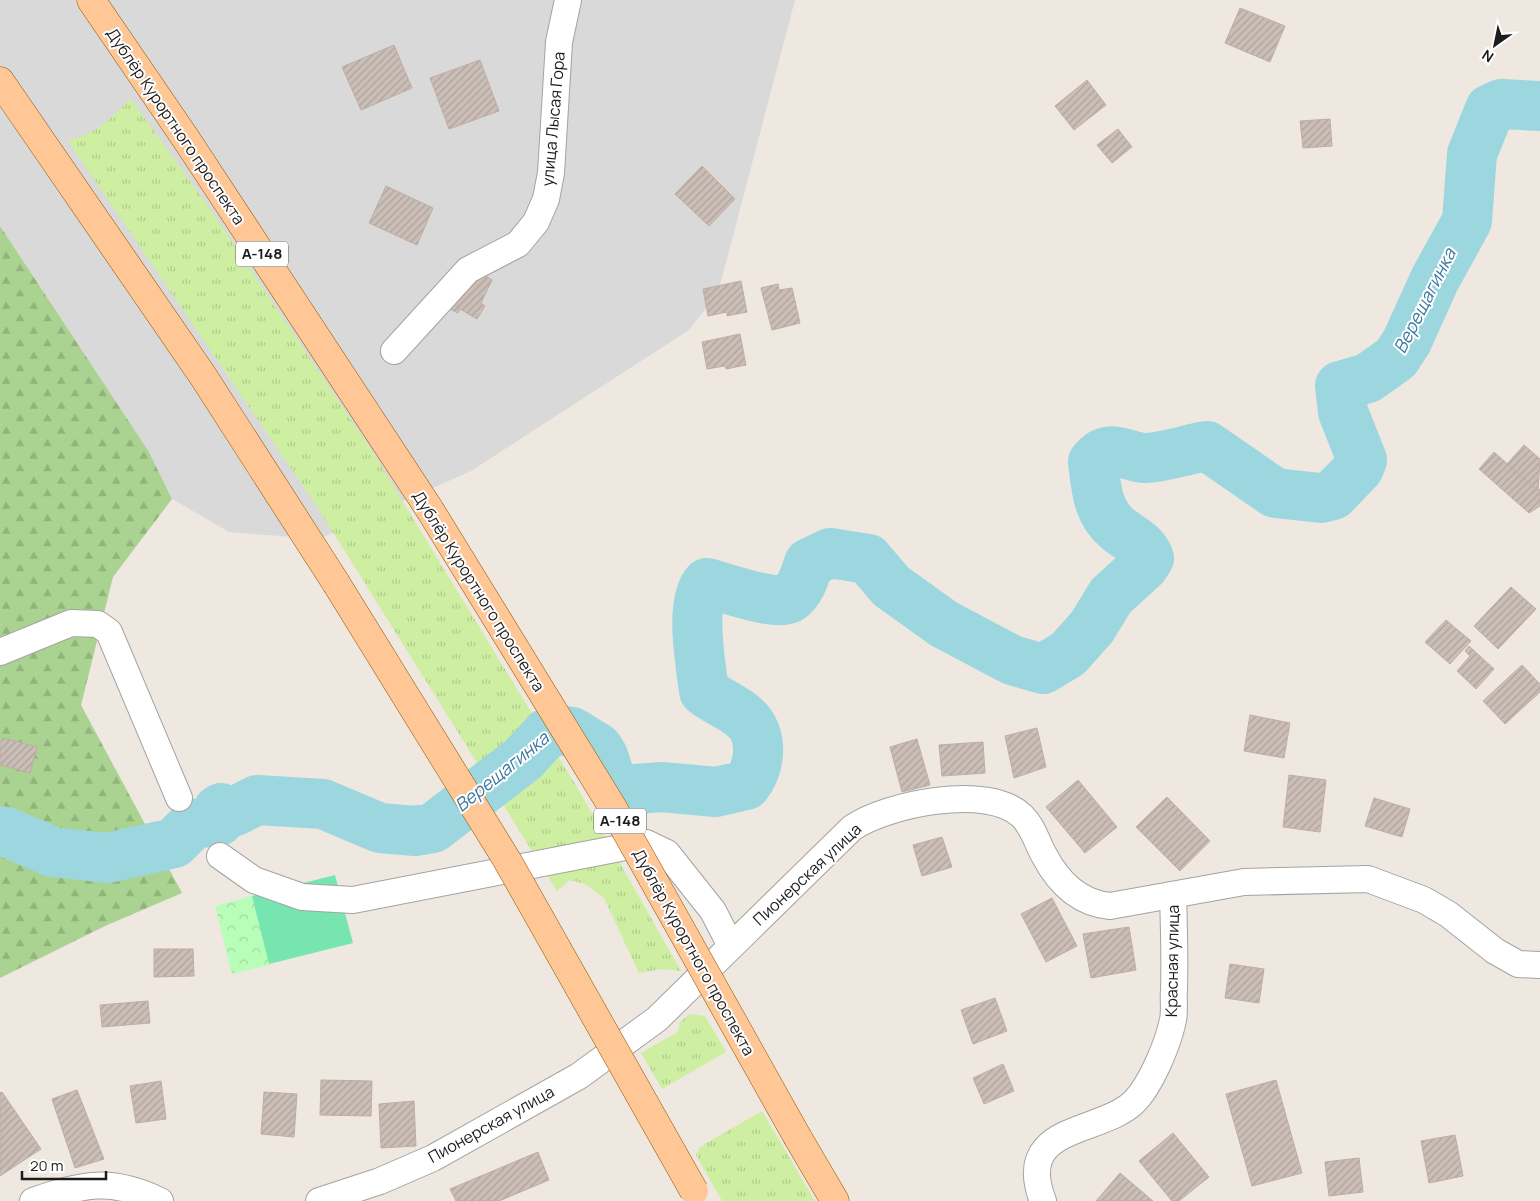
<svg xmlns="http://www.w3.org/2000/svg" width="1540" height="1201" viewBox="0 0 1540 1201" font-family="Manrope,sans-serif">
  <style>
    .residential { fill: #dad9d9 }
    .grass { fill: url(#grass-tufts) }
    .forest { fill: url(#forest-firs) }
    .park { fill: url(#park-crowns) }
    .pitch { fill: #77e5b0 }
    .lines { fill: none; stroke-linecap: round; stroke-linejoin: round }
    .river { stroke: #9cd7e0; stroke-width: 50 }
    .building { fill: url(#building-hatch); stroke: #c1ada2 }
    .street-casing { stroke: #a3a3a3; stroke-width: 28 }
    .primary-casing { stroke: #945500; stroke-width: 29 }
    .street { stroke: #fff; stroke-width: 26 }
    .primary { stroke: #ffc795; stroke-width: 28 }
    .primary-bridge-casing { stroke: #945500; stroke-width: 29; stroke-linecap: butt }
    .primary-bridge { stroke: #ffc795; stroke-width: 28 }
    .labels { text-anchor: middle; stroke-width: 4; stroke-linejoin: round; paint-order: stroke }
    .shield { fill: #fff; stroke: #606060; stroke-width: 1 }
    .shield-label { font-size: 15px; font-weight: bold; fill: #1c1c1c }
    .street-label { font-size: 16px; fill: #1c1c1c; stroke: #fff }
    .water-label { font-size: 18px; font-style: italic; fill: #3c78a3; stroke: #fff }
  </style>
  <defs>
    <pattern id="grass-tufts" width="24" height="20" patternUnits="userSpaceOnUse" patternTransform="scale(1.25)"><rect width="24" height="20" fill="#ceeea1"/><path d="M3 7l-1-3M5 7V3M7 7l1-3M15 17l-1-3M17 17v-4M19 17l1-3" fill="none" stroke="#b0cc8a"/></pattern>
    <pattern id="forest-firs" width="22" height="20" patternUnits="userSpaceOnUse" patternTransform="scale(1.25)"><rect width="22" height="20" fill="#aad291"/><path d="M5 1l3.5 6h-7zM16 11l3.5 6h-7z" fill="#92b47c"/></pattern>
    <pattern id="park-crowns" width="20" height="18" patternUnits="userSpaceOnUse" patternTransform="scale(1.25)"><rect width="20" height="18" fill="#b9feb8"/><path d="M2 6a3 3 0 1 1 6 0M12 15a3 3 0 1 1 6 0" fill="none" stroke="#9ed99e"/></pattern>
    <pattern id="building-hatch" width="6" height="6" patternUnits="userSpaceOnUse" patternTransform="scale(1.25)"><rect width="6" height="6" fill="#cabeb6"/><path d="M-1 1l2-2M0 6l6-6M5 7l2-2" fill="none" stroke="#ada39c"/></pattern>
  </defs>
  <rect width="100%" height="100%" fill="#eee8e0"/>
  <!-- residential -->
  <path class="residential" d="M0,0H795L718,293L689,330L471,471L319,539L229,532L172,499L149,452L0,226Z"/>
  <!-- grass -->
  <g class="grass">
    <path d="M130,98L210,209L372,451L578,789L681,971L662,969L639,973L604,898L585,884L570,880L557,891L316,505L68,141C99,131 109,122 130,98Z"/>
    <path d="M690,1014L705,1016L726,1052L662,1089L641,1053L678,1032L680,1022Z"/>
    <path d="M762,1111L815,1201H722L696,1155L700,1147Z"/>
  </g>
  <!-- forest -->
  <path class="forest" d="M0,226L149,452L172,499L113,577L81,705L182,893L105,926L0,978Z"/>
  <!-- park -->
  <path class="park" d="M252,896L270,965L232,974L215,906Z"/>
  <!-- pitch -->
  <path class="pitch" d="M335,875L353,943L269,964L252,896Z"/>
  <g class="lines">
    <!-- river -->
    <path class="river" d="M0,831L6,832L53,852L107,858L174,843L193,824L219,821L221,816L218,810L221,808L228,812H233L257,800L323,804L380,828L415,831L433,828L523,759L547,733L559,730L572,732L598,748L603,756L611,780L622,790L662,787L716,792L746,785C761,766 764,734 744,717C733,707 716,701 704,691C701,666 689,602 707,583C723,587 778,607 790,598C801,590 805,575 809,563L830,553L868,559L891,586L944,624L1012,660L1043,669L1068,654L1092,627L1111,596L1144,566L1149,558C1143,543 1130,539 1118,529C1097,512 1096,487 1093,462C1109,441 1125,457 1144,458C1162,458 1188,449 1207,446L1275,493L1321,498L1333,495L1359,468L1362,460L1343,412L1340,386L1368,378L1396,358L1407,341L1435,279L1467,221L1472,154L1490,109L1501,104L1540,106"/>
  </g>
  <!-- building -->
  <g class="building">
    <path d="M1240,8L1285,26L1270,62L1225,43Z"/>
    <path d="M394,45L412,88L361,110L342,67Z"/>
    <path d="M480,60L499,111L449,129L430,78Z"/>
    <path d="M1087,80L1106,105L1074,130L1055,106Z"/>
    <path d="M1330,119L1332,146L1303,148L1300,121Z"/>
    <path d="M1118,129L1132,147L1112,163L1097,145Z"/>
    <path d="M702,166L735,199L709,226L675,194Z"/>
    <path d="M386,186L433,208L417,245L369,223Z"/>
    <path d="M478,271L492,280L481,303L485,306L477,319L460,309L458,313L450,309L460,293L464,296Z"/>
    <path d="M741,281L747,312L727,316V312L708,316L703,289Z"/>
    <path d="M778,284L779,290L792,288L800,323L772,330L761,288Z"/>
    <path d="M740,334L746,365L726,369L725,366L707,369L702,342Z"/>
    <path d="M1524,445L1540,459L1538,491L1507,464Z"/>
    <path d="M1494,452L1538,491L1540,489V506L1529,513L1479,469Z"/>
    <path d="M1511,587L1536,609L1498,649L1474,626Z"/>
    <path d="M1446,620L1471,641L1450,664L1425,642Z"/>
    <path d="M1469,646L1494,669L1476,689L1457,671L1470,656L1465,651Z"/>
    <path d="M1522,665L1540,684V692L1505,724L1483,701Z"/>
    <path d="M1250,715L1290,723L1284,758L1244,751Z"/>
    <path d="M1037,728L1046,767L1014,778L1005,736Z"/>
    <path d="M3,738L37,747L30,773L0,765V745Z"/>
    <path d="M917,739L930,785L902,792L890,747Z"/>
    <path d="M983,742L985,773L942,776L939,745Z"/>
    <path d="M1289,775L1326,780L1320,832L1283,827Z"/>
    <path d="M1078,780L1117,827L1085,853L1046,807Z"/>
    <path d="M1167,797L1210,841L1180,871L1136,827Z"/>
    <path d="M1374,798L1410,809L1402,837L1365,826Z"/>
    <path d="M942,837L952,867L922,876L913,845Z"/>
    <path d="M1052,898L1077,946L1046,962L1021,914Z"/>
    <path d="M1129,927L1136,970L1091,978L1083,934Z"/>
    <path d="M154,949H193L194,976L154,977Z"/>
    <path d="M1230,964L1264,969L1259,1003L1225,998Z"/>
    <path d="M995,998L1007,1031L973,1044L961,1010Z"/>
    <path d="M148,1001L150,1023L102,1027L100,1005Z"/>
    <path d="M1003,1064L1014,1091L984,1104L973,1078Z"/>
    <path d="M321,1080L372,1081L371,1116L320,1115Z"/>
    <path d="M1276,1080L1302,1173L1252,1186L1226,1094Z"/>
    <path d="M161,1081L166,1119L136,1123L130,1086Z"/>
    <path d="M77,1090L104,1159L75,1168L52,1099Z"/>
    <path d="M2,1092L41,1149L0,1176V1093Z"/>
    <path d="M264,1092L297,1094L294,1137L261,1134Z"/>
    <path d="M414,1101L416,1146L381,1148L379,1104Z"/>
    <path d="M1173,1133L1209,1177L1179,1201H1172L1139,1161Z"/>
    <path d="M1455,1135L1463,1176L1429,1183L1421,1141Z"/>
    <path d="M538,1152L549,1180L499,1201H456L450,1189Z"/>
    <path d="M1359,1158L1363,1192L1329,1196L1325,1162Z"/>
    <path d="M1120,1173L1153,1201H1096Z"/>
  </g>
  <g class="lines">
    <defs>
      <g id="street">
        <path d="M394,351L468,270L518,244L536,222L546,199L551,173L559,42L568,0"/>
        <path d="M0,652L71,623L98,624L109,632L179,798"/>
        <path d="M220,856L254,880L302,897L353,900L646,843L667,853L713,911L731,946"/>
        <path d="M33,1201C82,1184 111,1177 160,1201"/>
        <path d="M319,1201L380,1181L433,1158L579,1076L657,1019L852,828C887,804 988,783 1022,816C1034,828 1036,841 1044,855C1058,882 1079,903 1110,906L1244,882L1368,879L1424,900L1448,914L1495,951L1518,964L1540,965"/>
        <path d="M1043,1201C1013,1124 1100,1135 1134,1102C1151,1085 1168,1044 1173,1020C1175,1011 1173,999 1174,990C1175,958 1174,926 1173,895"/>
      </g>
      <g id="primary">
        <path d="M91,0L186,139L430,510"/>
        <path d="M0,81L203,376L336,583"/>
        <path d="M798,1138L835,1201"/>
      </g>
    </defs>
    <!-- street casing -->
    <use href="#street" class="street-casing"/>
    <!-- primary casing -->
    <use href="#primary" class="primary-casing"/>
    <!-- street -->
    <use href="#street" class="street"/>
    <!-- primary -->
    <use href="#primary" class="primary"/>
    <defs>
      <g id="primary-bridge">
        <path d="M430,510L613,808L798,1138"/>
        <path d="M336,583L507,860L694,1191"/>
      </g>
    </defs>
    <!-- primary-bridge casing -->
    <use href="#primary-bridge" class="primary-bridge-casing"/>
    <!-- primary-bridge -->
    <use href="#primary-bridge" class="primary-bridge"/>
  </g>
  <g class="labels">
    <!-- shield labels -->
    <g class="shield">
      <rect x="236" y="241.5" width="52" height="25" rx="4"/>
      <rect x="594" y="808.5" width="52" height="25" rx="4"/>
    </g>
    <g class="shield-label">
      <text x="262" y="259">А-148</text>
      <text x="620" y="826">А-148</text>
    </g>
    <!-- street labels -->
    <g class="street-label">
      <text transform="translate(553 119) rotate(-85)" y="6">улица Лысая Гора</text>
      <text transform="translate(176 126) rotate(56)" y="6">Дублёр Курортного проспекта</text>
      <text transform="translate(479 591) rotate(58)" y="6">Дублёр Курортного проспекта</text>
      <text transform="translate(807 874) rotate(-43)" y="6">Пионерская улица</text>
      <text transform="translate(694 952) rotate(61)" y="6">Дублёр Курортного проспекта</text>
      <text transform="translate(1172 961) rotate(-89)" y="6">Красная улица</text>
      <text transform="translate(491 1124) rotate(-29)" y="6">Пионерская улица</text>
    </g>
    <!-- water labels -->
    <g class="water-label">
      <text transform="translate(1425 301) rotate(-63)" y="6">Верещагинка</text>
      <text transform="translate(502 772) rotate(-39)" y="6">Верещагинка</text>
    </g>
  </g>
  <!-- north arrow -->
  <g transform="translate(1495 45) rotate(213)" stroke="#ffffff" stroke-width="4" paint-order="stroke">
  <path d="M0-4L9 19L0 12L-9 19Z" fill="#1c1c1c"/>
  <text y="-8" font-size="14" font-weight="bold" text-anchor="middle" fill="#1c1c1c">N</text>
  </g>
  <!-- scale -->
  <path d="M22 1171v8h84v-8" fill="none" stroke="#1c1c1c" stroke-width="2.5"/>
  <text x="30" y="1171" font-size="15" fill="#1c1c1c" stroke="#ffffff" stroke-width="4" paint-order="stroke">20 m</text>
</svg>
